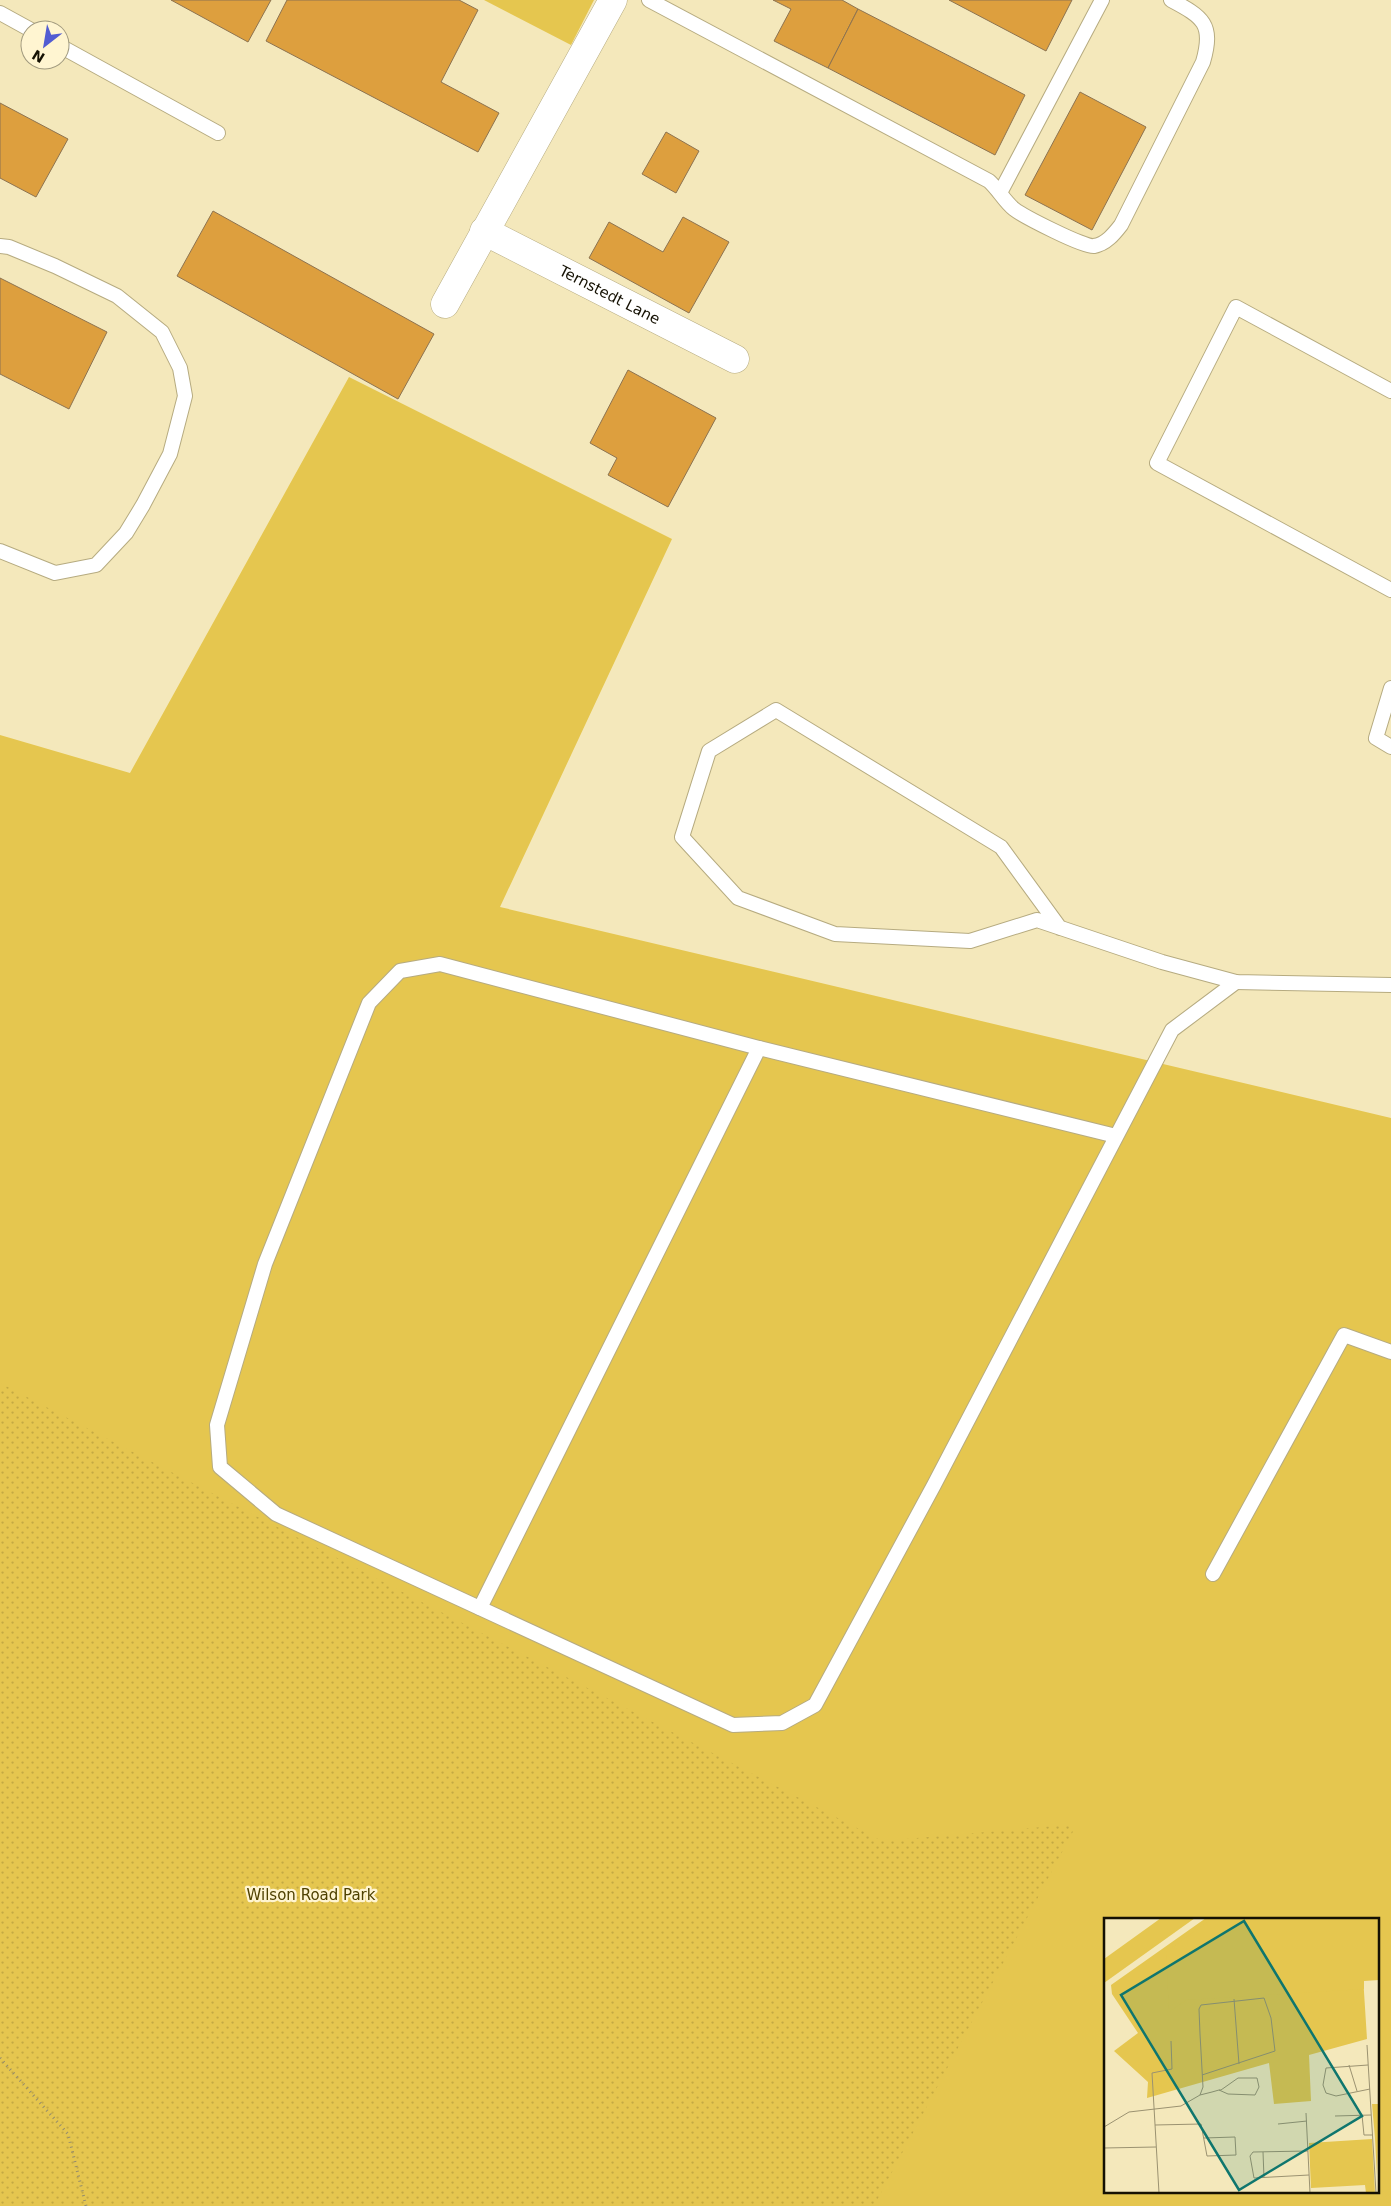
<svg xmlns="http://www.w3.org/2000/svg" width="1391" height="2206" viewBox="0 0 1391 2206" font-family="'DejaVu Sans',sans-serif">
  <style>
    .grass { fill: #e5c64f; fill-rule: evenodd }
    .park { fill: url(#park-dots) }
    .building { fill: #dd9f3e; stroke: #8d7350 }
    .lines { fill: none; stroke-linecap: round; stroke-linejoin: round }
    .lane-casing { stroke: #b6ab80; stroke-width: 16 }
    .street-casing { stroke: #b6ab80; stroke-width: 29 }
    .path { stroke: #958c6c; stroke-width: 3; stroke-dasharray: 1 4; stroke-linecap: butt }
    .lane { stroke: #fff; stroke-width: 14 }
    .street { stroke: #fff; stroke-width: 28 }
    .labels { text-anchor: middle; stroke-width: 4.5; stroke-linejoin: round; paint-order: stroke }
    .street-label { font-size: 15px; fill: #151103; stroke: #fff5d1 }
    .park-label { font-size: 15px; fill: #4f4100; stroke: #fff5d1 }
    .inset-road { fill: none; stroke: #9b9271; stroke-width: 1 }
    .view { fill: #0f766e; fill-opacity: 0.15; stroke: #0f766e; stroke-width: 2.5 }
    .inset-edge { fill: none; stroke: #151103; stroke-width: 2.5 }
  </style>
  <defs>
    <pattern id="park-dots" width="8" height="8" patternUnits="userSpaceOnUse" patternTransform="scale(1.25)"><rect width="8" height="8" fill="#e5c64f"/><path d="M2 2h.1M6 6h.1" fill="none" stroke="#c4a943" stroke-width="1.8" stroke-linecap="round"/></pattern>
  </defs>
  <rect width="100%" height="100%" fill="#f4e8bb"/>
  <!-- grass -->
  <g class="grass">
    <path d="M484,0H594L571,45Z"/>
    <path d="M349,377L672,539L500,907L1391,1118V2206H0V735L130,773ZM1105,1920H1377V2192H1105Z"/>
  </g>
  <!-- park -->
  <path class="park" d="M0,1383L882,1841L1077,1824L874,2206H0Z"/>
  <!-- building -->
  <g class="building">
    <path d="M171,0H271L248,42Z"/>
    <path d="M287,0H459L478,10L441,82L499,113L478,152L266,41Z"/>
    <path d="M773,0H842L858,9L828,68L774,41L791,9Z"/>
    <path d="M949,0H1072L1046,51Z"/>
    <path d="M858,9L1025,95L995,155L828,68Z"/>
    <path d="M1080,92L1146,127L1092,230L1025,195Z"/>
    <path d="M0,103L68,139L36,197L0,178Z"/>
    <path d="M666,132L699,151L676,193L642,174Z"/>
    <path d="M213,211L434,334L398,399L177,276Z"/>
    <path d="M683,217L729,242L689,313L589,258L609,222L663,252Z"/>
    <path d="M0,278L107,332L69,409L0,374Z"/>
    <path d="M628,370L716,418L668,507L608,475L617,458L590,443Z"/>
  </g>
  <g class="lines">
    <defs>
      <g id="lane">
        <path d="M649,0L989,181C998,189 1005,202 1014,209C1023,216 1085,248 1094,246C1106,244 1114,234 1121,225L1203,62C1214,24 1203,17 1171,0"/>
        <path d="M0,13L31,30"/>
        <path d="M60,46L218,133"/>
        <path d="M1001,191L1102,0"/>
        <path d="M0,246L9,247L55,266L117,296L162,332L180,368L185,396L170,454L143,505L126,533L96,565L55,573L0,551"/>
        <path d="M1391,391L1236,307L1157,463L1391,590"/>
        <path d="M1391,688L1376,738L1391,747"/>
        <path d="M1060,928L1001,847L776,710L709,751L682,837L738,898L835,934L970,941L1037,920L1162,962L1236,982L1391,985"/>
        <path d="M1116,1136L759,1048L440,964L400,971L369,1003L265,1264L217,1425L220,1467L276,1514L733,1725L782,1723L815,1705L934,1485L1172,1030L1236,982"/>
        <path d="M1213,1574L1344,1335L1391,1352"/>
        <path d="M480,1608L759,1048"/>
      </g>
      <g id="street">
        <path id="s1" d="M484,231L735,359"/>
        <path d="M445,304L613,0"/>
      </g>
    </defs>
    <!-- lane casing -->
    <use href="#lane" class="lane-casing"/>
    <!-- street casing -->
    <use href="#street" class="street-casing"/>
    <!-- path -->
    <path class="path" d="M0,2058L68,2134L86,2206"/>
    <!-- lane -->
    <use href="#lane" class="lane"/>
    <!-- street -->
    <use href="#street" class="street"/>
  </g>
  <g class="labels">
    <!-- street labels -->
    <g class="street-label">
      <text dy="5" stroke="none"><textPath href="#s1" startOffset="141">Ternstedt Lane</textPath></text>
    </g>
    <!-- park labels -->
    <g class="park-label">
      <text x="311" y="1900">Wilson Road Park</text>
    </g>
  </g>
  <!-- overview -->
  <g transform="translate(1104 1918)">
    <rect width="275" height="275" fill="#f4e8bb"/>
    <path d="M57,0H91L0,65V41ZM102,0H275L259,58L263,121L205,137L207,183L170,186L165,145L43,180L44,164L10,133L34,115L8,76L7,67ZM268,186H275L273,258L271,220ZM268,221L271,275H262L261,267L207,270L205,225Z" fill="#e5c64f"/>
    <path d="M109,0H275V62L260,63V71L82,82L65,94L62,34Z" fill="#e5c64f"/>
    <path class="inset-road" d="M130,81L135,146M263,127L272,275M245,147L253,173M264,147L222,150L219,167L222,175L232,178L266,171M96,177L99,169L96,116L95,91L97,87L160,80L167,100L171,133L98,157M202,195L206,275M258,197L260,217H269M231,198L267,197M174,206L203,203M51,207L97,206L103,238L132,237L131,219L100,220M0,209L25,194L77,188L96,177L108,174L115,172H117L134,160H153L155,169L151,177L124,176L115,172M0,230L52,229M204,233L149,234L146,238L150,260L205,257M159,234L160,260M55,275L48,155L68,151L67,123"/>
    <path class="view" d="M140,3L258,198L135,272L17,77Z"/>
    <rect width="275" height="275" class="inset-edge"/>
  </g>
  <!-- north arrow -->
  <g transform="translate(45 45) rotate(211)"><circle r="24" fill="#fff5d1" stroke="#a19a7f"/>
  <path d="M0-4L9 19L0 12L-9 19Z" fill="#525cd2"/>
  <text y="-8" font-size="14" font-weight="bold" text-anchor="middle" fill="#151103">N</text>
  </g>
</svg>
